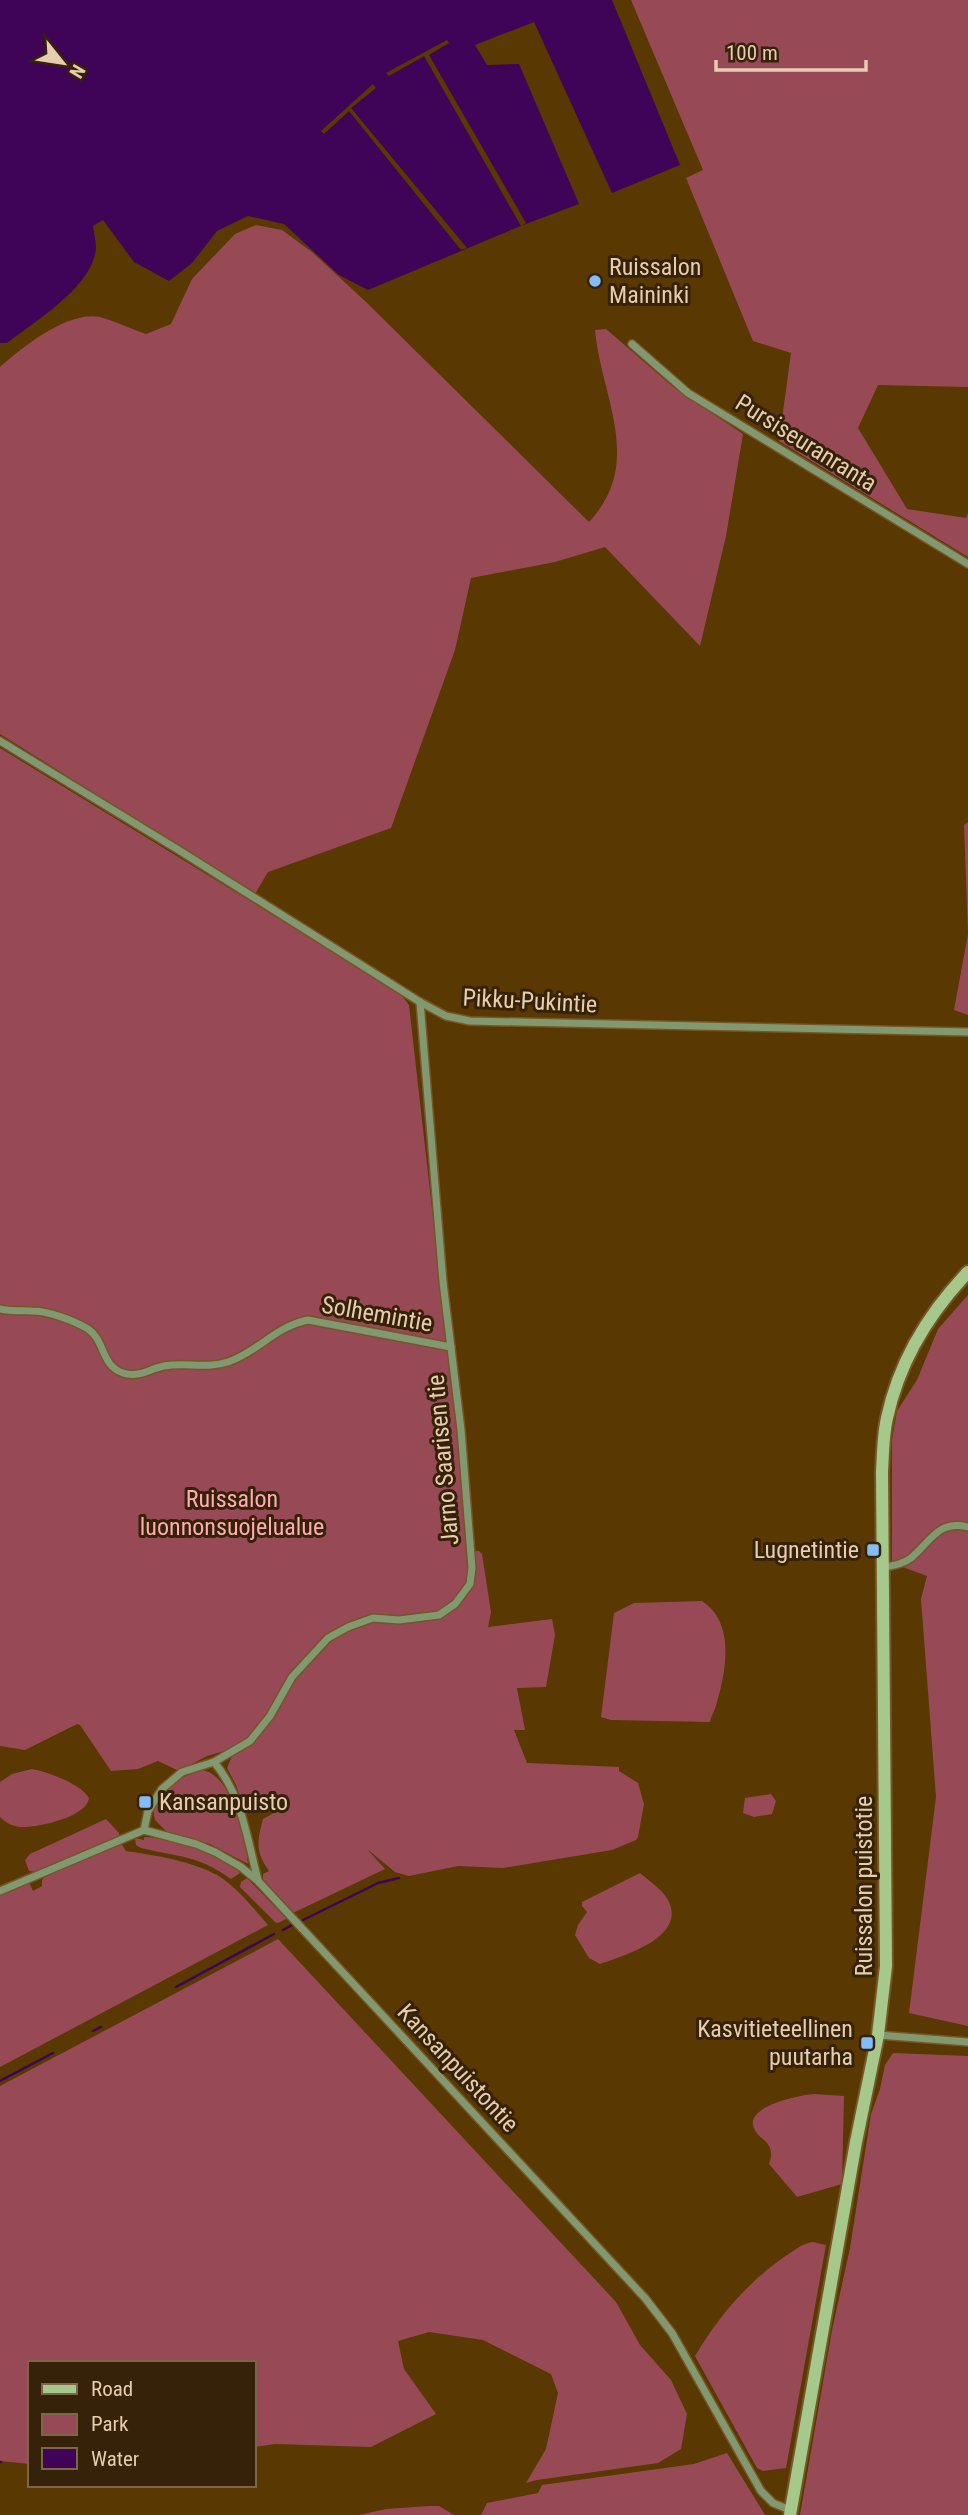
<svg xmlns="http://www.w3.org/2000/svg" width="968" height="2515" viewBox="0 0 968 2515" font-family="'Roboto Condensed',sans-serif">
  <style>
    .green { fill: #974a56 }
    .water { fill: #3f0458 }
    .pier { fill: #593802 }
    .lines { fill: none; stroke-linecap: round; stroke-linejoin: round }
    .stream { stroke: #3f0458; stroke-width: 2.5 }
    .street-casing { stroke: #755625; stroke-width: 10 }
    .secondary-casing { stroke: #755625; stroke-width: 16 }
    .street { stroke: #829871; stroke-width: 7 }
    .secondary { stroke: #a6c98b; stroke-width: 12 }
    .poi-dot { fill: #84bcfb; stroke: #352208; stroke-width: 2.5 }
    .labels { text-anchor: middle; stroke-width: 6; stroke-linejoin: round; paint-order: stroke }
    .poi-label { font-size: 24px; fill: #e6cdaf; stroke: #352208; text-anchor: start }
    .street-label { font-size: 24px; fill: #e6cdaf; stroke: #352208 }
    .park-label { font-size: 24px; fill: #ffabb4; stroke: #352208 }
  </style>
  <rect width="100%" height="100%" fill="#593802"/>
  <!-- green -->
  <g class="green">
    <path d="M631,0H968V387L878,385L858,428L907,509L966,518L968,513V557L779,441L791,353L753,341L686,178L703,170Z"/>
    <path d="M256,225L282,230L312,252L366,302L589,522C645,462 601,397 595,330L606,329L672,386L743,434L726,536L700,646L605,547L555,562L471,578L455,650L391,828L268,872L255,894L0,734V367C22,347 69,310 100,317C115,321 131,329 146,334L171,324L192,279L235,234Z"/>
    <path d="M0,748L399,992L409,1005L442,1297L456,1400L458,1448L470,1551H479L482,1554L491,1612L488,1627L552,1619L555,1635L546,1687L517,1688L525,1730H514L527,1763L619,1767V1771L638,1783L644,1804L638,1837L636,1840L612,1850L503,1868L458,1866L409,1876L395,1872L367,1849L385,1869L293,1913L263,1879V1874L269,1871C255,1851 257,1842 263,1819L281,1809L244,1808L236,1785L227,1768L232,1756L231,1749L207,1756L179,1771L158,1761L138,1769L111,1771L80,1725L77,1724L25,1750L0,1746Z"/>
    <path d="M968,822V1015L954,1010L968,934L964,825Z"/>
    <path d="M968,1295V2026L909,2013L936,1797L921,1599L927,1576L892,1563V1440L897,1411L917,1380L938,1329Z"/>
    <path d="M702,1601C736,1623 726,1673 716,1706C714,1712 711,1716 710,1722L611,1720L601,1717L614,1613L634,1603Z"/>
    <path d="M32,1769C48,1772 81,1784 89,1798C87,1817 37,1828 20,1827C12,1826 6,1823 0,1817V1782L12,1774Z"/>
    <path d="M202,1770C232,1774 246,1839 248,1864L210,1844L168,1833L155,1820C147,1793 181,1776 202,1770Z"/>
    <path d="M771,1794L776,1801L772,1814L754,1817L743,1813L745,1798Z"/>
    <path d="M106,1819L119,1833V1836L36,1872L29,1871L25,1860L30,1854Z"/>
    <path d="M144,1837C170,1838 227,1851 240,1873L231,1879C198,1855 178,1857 141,1848L136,1845L135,1838L144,1840Z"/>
    <path d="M121,1843L126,1851C157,1856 189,1860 217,1875C237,1887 253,1908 268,1925L0,2067V1895L29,1882L33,1891L42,1886V1880L46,1875Z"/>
    <path d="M640,1873C649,1881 662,1889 668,1900C688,1937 623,1956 600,1964L589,1958L575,1935L578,1925L587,1912L582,1906V1902Z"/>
    <path d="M247,1878L286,1918V1919L278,1923L275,1922L240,1887L241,1882Z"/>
    <path d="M278,1939L616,2302L640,2345L671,2380L687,2414L681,2449L658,2463L537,2480L526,2483L546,2449L558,2393L551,2374L483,2340L429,2332L398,2341L404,2369L436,2414L371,2447L275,2444L254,2447V2363H30V2464L0,2461V2086Z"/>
    <path d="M893,2053L968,2056V2515H800L832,2330L850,2248L871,2114L880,2089L885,2065Z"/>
    <path d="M814,2094L844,2096L842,2184L797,2197L769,2164C778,2140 756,2141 753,2125C749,2105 801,2095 814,2094Z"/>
    <path d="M813,2242L826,2245L786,2468L763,2471L757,2468L695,2356C719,2316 746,2284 784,2257C794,2251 802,2243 813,2242Z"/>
    <path d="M727,2453L765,2515H481L487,2503L538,2493L542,2485L694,2464Z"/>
    <path d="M429,2506H439L454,2515H359L386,2509Z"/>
  </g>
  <!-- water -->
  <path class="water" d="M0,0H612L680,165L612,193L534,22L475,45L487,65L519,64L579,204L523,225L368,290L339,275L284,224L248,216L217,231L192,263L169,281L134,262L103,220L93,226C94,233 96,241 96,248C93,287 35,321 7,343H0Z"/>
  <!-- pier -->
  <g class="pier">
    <path d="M447,40L449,43L429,55L526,223L521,226L424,56L389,76L386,73Z"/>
    <path d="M373,84L376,88L351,108L467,248L461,250L349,111L324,134L321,131Z"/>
  </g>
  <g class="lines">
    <!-- stream -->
    <g class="stream">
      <path d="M303,1920L378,1883L399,1878"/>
      <path d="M283,1930L292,1925"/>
      <path d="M176,1987L274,1934"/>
      <path d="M93,2031L101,2027"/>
      <path d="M0,2081L53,2053"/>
      <path d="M0,2462H1"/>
    </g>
    <defs>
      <g id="street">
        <path d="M632,344L688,393L968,564"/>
        <path d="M0,741L177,849L420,1002L446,1016L470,1021L968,1032"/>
        <path d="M0,1309C12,1312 20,1310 32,1311C48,1311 73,1320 88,1329C105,1340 101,1366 123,1373C139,1378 149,1369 164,1366C186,1362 206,1369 228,1362C258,1352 274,1327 308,1320L451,1347"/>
        <path d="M883,1567C893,1566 903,1564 911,1558C930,1542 939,1519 968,1527"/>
        <path d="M214,1762C242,1795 247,1839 258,1880"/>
        <path d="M144,1830L148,1811L162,1789L182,1772L214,1762L250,1741L270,1716L292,1677L328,1638L348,1627L373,1618L399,1620L439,1615L455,1604L470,1584L472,1568L461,1430L443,1282L420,1002"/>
        <path d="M0,1891L144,1830L196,1844L215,1852L241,1867L258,1881L645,2298L672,2333L761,2491L773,2503L790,2510"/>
        <path d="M878,2035L968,2042"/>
      </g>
      <path id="secondary" d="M790,2515L856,2142L878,2035L886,1966L882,1472C883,1454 883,1435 887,1418C899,1362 929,1313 968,1272"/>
    </defs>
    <!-- street casing -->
    <use href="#street" class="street-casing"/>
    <!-- secondary casing -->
    <use href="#secondary" class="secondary-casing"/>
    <!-- street -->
    <use href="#street" class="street"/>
    <!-- secondary -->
    <use href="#secondary" class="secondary"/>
  </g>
  <!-- markers -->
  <g class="poi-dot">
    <circle cx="595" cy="281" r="7"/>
    <rect x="866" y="1543" width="14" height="14" rx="3.5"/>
    <rect x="138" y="1795" width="14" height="14" rx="3.5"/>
    <rect x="860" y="2036" width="14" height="14" rx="3.5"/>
  </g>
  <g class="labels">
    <!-- poi labels -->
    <g class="poi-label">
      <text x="609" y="275">Ruissalon<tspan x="609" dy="28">Maininki</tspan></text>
      <text x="859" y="1558" text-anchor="end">Lugnetintie</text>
      <text x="159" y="1810">Kansanpuisto</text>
      <text x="853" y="2037" text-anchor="end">Kasvitieteellinen<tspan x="853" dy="28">puutarha</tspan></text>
    </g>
    <!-- street labels -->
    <g class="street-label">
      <text transform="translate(806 443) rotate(32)" y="8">Pursiseuranranta</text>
      <text transform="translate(530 1001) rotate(3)" y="8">Pikku-Pukintie</text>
      <text transform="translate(377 1314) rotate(10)" y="8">Solhemintie</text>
      <text transform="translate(443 1460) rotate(-95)" y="8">Jarno Saarisen tie</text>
      <text transform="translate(864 1886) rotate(-90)" y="8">Ruissalon puistotie</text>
      <text transform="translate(458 2068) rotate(47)" y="8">Kansanpuistontie</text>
    </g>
    <!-- park labels -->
    <g class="park-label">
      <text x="232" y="1507">Ruissalon<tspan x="232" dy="28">luonnonsuojelualue</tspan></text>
    </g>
  </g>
  <!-- legend -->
  <rect x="28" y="2361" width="228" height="126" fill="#352208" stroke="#7c664b" stroke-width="2"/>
  <rect x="42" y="2384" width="35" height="10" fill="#a6c98b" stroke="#7c664b" stroke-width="2"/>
  <text x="91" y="2396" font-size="21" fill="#e6cdaf">Road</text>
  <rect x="42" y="2414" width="35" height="21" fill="#974a56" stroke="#7c664b" stroke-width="2"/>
  <text x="91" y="2431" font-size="21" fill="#e6cdaf">Park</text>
  <rect x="42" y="2448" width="35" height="21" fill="#3f0458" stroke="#7c664b" stroke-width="2"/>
  <text x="91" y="2466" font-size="21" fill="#e6cdaf">Water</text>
  <!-- north arrow -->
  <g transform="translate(63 63) rotate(120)" stroke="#352208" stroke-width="5" paint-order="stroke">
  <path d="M0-5L12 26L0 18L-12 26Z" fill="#e6cdaf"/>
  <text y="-10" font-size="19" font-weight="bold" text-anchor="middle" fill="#e6cdaf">N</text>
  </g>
  <!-- scale -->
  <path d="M716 60v10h150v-10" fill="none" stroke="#e6cdaf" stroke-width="3.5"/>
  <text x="726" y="60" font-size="21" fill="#e6cdaf" stroke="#352208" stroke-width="5" paint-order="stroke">100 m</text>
</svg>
